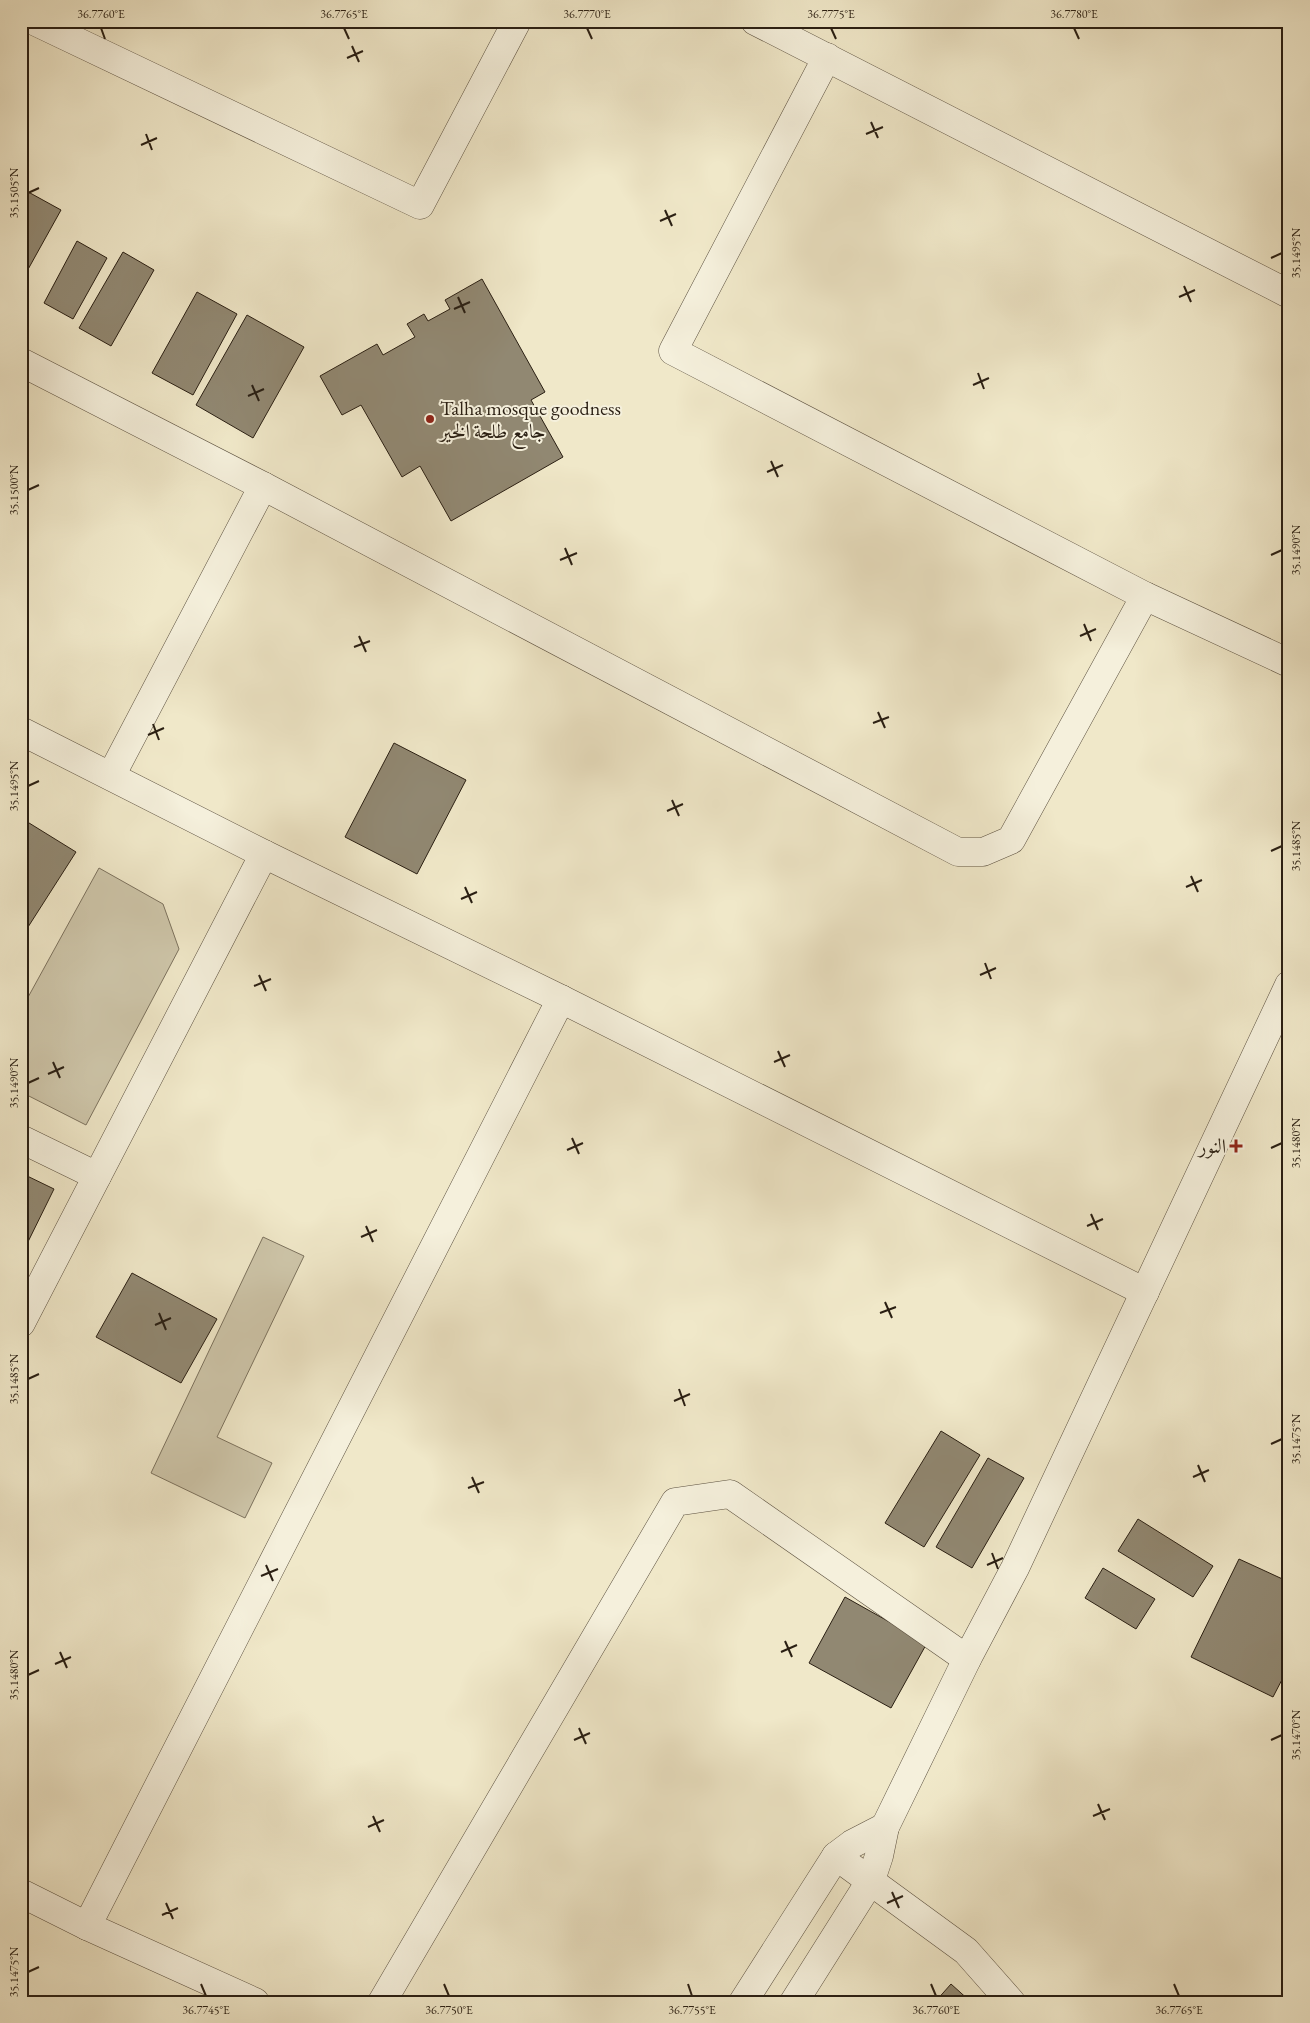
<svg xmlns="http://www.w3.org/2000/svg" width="1310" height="2023" viewBox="0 0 1310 2023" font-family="'EB Garamond',Amiri,serif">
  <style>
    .green { fill: #cec6aa; stroke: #7c725e }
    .building { fill: #918872; stroke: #2a1f13 }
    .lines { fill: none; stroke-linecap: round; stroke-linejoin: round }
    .minor-casing { stroke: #5c5140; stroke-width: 29 }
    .minor { stroke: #f5f0dc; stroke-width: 28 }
    .ticks { fill: none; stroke: #2a1f13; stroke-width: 2 }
    .poi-dot { fill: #8f2418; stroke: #f5f0dc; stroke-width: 2 }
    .labels { text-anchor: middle; stroke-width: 4; stroke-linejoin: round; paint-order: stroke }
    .poi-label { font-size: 20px; fill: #2a1f13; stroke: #f5f0dc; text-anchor: start }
    .neatline { fill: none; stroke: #2a1f13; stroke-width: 2 }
    .ticks-label { font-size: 12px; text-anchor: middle; fill: #2a1f13 }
  </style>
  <rect width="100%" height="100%" fill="#f0e8c9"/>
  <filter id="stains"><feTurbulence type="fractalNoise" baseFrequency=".004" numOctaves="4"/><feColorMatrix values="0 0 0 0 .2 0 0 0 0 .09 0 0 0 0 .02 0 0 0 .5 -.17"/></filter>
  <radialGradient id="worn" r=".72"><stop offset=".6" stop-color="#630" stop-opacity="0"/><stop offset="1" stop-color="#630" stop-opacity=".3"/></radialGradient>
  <!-- green -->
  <g class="green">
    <path d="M99,868L163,904L179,949L86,1125L21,1092V1010Z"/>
    <path d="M263,1237L304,1256L217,1437L272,1463L245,1518L151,1473Z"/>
  </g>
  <!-- building -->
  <g class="building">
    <path d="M21,188L61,210L21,282Z"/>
    <path d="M77,241L107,258L73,319L44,303Z"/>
    <path d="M123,252L154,270L111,346L79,328Z"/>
    <path d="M482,279L545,392L531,400L563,457L451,521L420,466L402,477L361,405L342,415L320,376L377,344L383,355L415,337L407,324L424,314L428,321L450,309L445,300Z"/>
    <path d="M197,292L237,314L193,395L152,373Z"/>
    <path d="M247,315L304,347L253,438L196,405Z"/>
    <path d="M394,743L466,780L417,874L345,837Z"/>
    <path d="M21,818L76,852L21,938Z"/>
    <path d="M21,1173L54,1189L21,1256Z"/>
    <path d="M132,1273L217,1319L181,1383L96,1337Z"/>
    <path d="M941,1431L980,1455L924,1547L885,1523Z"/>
    <path d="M988,1458L1024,1478L972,1568L936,1547Z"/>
    <path d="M1138,1519L1213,1566L1193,1597L1118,1551Z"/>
    <path d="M1239,1559L1289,1582V1666L1273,1697L1191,1657Z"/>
    <path d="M1103,1568L1155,1599L1136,1629L1085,1598Z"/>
    <path d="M845,1597L927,1643L891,1708L809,1663Z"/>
    <path d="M951,1984L971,2002H935Z"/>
  </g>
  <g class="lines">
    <defs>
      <g id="minor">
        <path d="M34,21L420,205L517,21"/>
        <path d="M755,21L1289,294"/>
        <path d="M827,57L673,351L1145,596L1289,663"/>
        <path d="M21,362L263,486L958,852H983L1011,840L1145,596"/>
        <path d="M21,731L264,854L561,999L1145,1292"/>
        <path d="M111,776L263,486"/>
        <path d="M21,1139L97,1176"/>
        <path d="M21,1323L264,854"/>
        <path d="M836,1856L966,1951L1011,2002"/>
        <path d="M21,1893L87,1926L255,2002"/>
        <path d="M87,1926L561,999"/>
        <path d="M382,2002L675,1502L730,1494L967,1659"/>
        <path d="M743,2002L836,1856L852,1844L885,1827"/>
        <path d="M794,2002L871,1880L879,1856L885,1827L967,1659L1015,1568L1289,985"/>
      </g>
    </defs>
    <!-- minor casing -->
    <use href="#minor" class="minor-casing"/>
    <!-- minor -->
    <use href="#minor" class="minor"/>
  </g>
  <!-- ticks -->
  <path class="ticks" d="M101,28L105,39M344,28L349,39M587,28L592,39M831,28L836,39M1074,28L1079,39M352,46L359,62M347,58L363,51M871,122L878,138M146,134L152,150M866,134L883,127M141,145L157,138M28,193L39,188M665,210L672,226M660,221L676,214M1271,258L1282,253M1184,286L1191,302M458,297L465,313M1179,297L1195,290M454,309L470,302M978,373L984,389M252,385L259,401M973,385L989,378M248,396L264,389M771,461L778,477M767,472L783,465M28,490L39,485M565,548L572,565M1271,555L1282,550M560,560L577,553M1084,624L1091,641M359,636L366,652M1080,636L1096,629M354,647L370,641M878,712L885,728M873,723L889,717M153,724L159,740M148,735L164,728M28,786L39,781M672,800L679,816M667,811L683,804M1271,851L1282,846M1191,876L1198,892M465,887L472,903M1186,887L1202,880M461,899L477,892M985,963L991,979M259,975L266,991M980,975L996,968M254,986L271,979M778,1051L785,1067M53,1062L60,1078M774,1062L790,1055M48,1074L64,1067M28,1083L39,1078M572,1138L579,1154M1271,1148L1282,1143M567,1150L583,1143M1091,1214L1098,1230M366,1226L373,1242M1087,1226L1103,1219M361,1237L377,1230M885,1302L892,1318M159,1313L166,1330M880,1313L896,1307M155,1325L171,1318M28,1379L39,1374M679,1389L685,1406M674,1401L690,1394M1271,1444L1282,1439M1198,1465L1205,1482M472,1477L479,1493M1193,1477L1209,1470M468,1488L484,1482M992,1553L998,1569M266,1565L273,1581M987,1565L1003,1558M261,1576L278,1569M785,1641L792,1657M60,1652L67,1668M781,1652L797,1645M55,1664L71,1657M28,1675L39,1670M579,1728L586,1744M574,1740L590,1733M1271,1740L1282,1735M1098,1804L1105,1820M373,1816L380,1832M1093,1816L1110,1809M368,1827L384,1820M892,1892L899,1908M166,1903L173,1919M887,1903L903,1896M162,1915L178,1908M28,1972L39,1967M201,1984L206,1996M444,1984L449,1996M688,1984L692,1996M931,1984L936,1996M1174,1984L1179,1996"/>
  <!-- markers -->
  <g class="poi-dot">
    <circle cx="430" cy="419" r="5"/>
    <path d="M1233.5 1138.5h5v5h5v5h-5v5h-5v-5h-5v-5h5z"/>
  </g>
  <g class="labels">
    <!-- poi labels -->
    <g class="poi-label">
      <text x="440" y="415">Talha mosque goodness<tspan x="440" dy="23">جامع طلحة الخير</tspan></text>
      <text x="1226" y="1153" text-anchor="end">النور</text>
    </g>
  </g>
  <!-- margin -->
  <rect width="1310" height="2023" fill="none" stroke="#f0e8c9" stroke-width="55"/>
  <rect x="28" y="28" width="1254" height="1968" class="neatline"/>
  <g class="ticks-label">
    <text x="101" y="18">36.7760°E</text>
    <text x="344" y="18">36.7765°E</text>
    <text x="587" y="18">36.7770°E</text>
    <text x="831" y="18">36.7775°E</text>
    <text x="1074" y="18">36.7780°E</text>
    <text transform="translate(14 193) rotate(-90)" y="4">35.1505°N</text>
    <text transform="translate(1296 253) rotate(-90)" y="4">35.1495°N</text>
    <text transform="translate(14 490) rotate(-90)" y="4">35.1500°N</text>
    <text transform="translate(1296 550) rotate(-90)" y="4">35.1490°N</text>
    <text transform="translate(14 786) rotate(-90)" y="4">35.1495°N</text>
    <text transform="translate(1296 846) rotate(-90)" y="4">35.1485°N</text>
    <text transform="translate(14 1083) rotate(-90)" y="4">35.1490°N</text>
    <text transform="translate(1296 1143) rotate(-90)" y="4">35.1480°N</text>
    <text transform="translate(14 1379) rotate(-90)" y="4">35.1485°N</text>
    <text transform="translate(1296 1439) rotate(-90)" y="4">35.1475°N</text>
    <text transform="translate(14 1675) rotate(-90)" y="4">35.1480°N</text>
    <text transform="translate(1296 1735) rotate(-90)" y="4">35.1470°N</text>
    <text transform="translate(14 1972) rotate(-90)" y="4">35.1475°N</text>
    <text x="206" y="2014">36.7745°E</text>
    <text x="449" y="2014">36.7750°E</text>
    <text x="692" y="2014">36.7755°E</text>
    <text x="936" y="2014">36.7760°E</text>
    <text x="1179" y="2014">36.7765°E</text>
  </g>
  <rect width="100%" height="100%" filter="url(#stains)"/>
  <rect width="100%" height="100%" fill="url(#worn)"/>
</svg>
